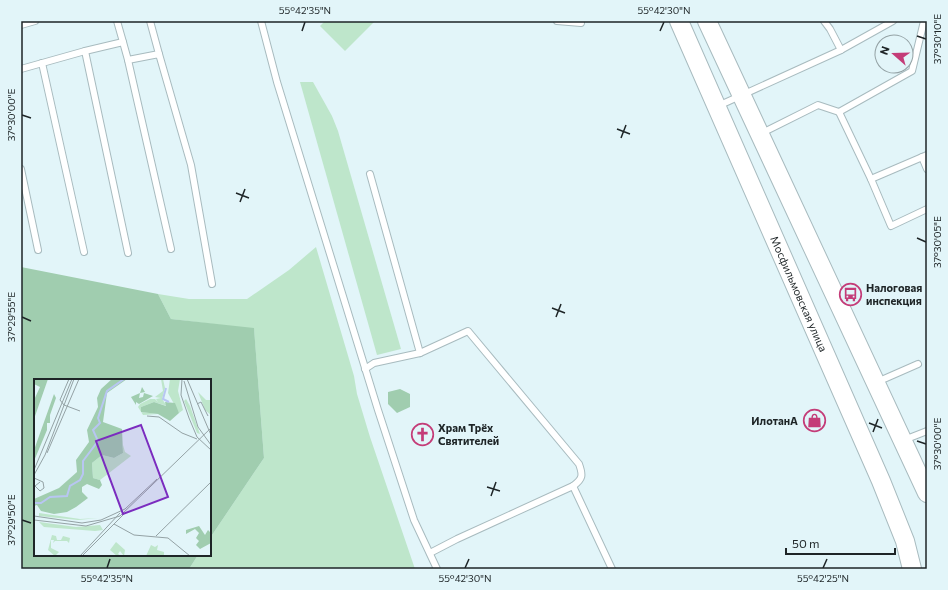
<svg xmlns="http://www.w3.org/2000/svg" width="948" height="590" viewBox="0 0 948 590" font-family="Commissioner,sans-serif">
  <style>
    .green { fill: #bee6cb }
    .forest { fill: #a0cdaf }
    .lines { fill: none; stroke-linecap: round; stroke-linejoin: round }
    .lane-casing { stroke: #a8bbbf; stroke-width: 8 }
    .secondary-casing { stroke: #a8bbbf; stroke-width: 20 }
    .lane { stroke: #fff; stroke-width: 6 }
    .secondary { stroke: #fff; stroke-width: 18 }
    .ticks { fill: none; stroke: #1e2527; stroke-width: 1.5 }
    .labels { text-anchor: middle; stroke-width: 4; stroke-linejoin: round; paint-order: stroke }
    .poi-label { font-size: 11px; font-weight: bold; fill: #1e2527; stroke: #e2f5f9; text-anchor: start }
    .street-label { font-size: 11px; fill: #1e2527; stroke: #e2f5f9 }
    .inset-river { fill: none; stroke: #b8c6f2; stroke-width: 2 }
    .inset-road { fill: none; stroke: #94a2a5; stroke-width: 1 }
    .view { fill: #7b2cbf; fill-opacity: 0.15; stroke: #7b2cbf; stroke-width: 2 }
    .inset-edge { fill: none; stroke: #1e2527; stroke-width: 2 }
    .neatline { fill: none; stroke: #1e2527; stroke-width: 1.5 }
    .ticks-label { font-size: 10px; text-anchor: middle; fill: #1e2527 }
  </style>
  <rect width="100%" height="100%" fill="#e2f5f9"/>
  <!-- green -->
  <g class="green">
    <path d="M325,21H375L345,51L320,26Z"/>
    <path d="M300,82H313L332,116L338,131L401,349L377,355Z"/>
    <path d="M316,247L354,376L357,394L370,437L415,569H189L198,555H210V538L264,458L254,329L171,319L158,294L189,299H247L289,270Z"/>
  </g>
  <!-- forest -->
  <g class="forest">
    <path d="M21,267L158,294L171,319L254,328L264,458L210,538V380H35V555H198L189,569H21Z"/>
    <path d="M400,389L410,394V407L397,413L388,404V392Z"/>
  </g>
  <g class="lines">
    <defs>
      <g id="lane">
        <path d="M117,21L123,42"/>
        <path d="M150,21L159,54"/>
        <path d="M261,21L277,82L378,410L414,520L437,569"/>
        <path d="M557,21L581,23"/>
        <path d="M824,21L830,29L841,50"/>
        <path d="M21,25L35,21"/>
        <path d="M85,51L128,253"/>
        <path d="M128,60L159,54L191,165L212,284"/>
        <path d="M42,63L84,252"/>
        <path d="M21,69L85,51L123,42L128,60L171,249"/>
        <path d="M718,106L841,50L893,21"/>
        <path d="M760,134L818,105L839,112"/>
        <path d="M927,155L871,179L891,226L927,209"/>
        <path d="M922,157L927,169"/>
        <path d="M21,169L38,250"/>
        <path d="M871,179L839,112L912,71L924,21"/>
        <path d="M420,353L468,331L579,464C583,475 583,479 573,486"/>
        <path d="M365,369L374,363L420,353L370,174"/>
        <path d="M877,382L918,364"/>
        <path d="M904,440L927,431"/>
        <path d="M430,553L457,539L573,486L612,569"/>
      </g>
      <g id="secondary">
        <path id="s1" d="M679,21L881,481L905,541L912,569"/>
        <path d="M707,21L927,493"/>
      </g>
    </defs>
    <!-- lane casing -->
    <use href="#lane" class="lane-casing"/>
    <!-- secondary casing -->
    <use href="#secondary" class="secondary-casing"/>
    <!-- lane -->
    <use href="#lane" class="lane"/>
    <!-- secondary -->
    <use href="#secondary" class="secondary"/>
  </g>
  <!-- ticks -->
  <path class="ticks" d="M302,31L305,22M660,31L664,22M917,36L926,39M22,115L31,118M617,129L630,134M621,138L626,125M236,193L249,198M240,202L245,189M917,238L926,242M552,308L565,313M22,317L31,321M556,317L561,304M869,423L882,428M873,432L878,419M917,441L926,444M487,487L500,491M491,496L496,482M22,520L31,523M107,568L110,559M465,568L469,559M823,568L827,559"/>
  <!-- icons -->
  <defs>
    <symbol id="bus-ring" viewBox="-11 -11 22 22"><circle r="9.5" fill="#e2f5f9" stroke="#c43c78" stroke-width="1.5"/><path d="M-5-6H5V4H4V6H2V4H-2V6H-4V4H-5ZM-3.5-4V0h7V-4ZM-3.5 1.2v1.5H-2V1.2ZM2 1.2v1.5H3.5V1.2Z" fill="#c43c78"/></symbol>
    <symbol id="shop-ring" viewBox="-11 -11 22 22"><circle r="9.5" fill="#e2f5f9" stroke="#c43c78" stroke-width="1.5"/><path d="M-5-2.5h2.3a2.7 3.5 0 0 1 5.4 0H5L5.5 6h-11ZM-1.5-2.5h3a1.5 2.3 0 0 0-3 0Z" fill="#c43c78"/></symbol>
    <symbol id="church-ring" viewBox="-11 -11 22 22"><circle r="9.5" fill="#e2f5f9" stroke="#c43c78" stroke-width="1.5"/><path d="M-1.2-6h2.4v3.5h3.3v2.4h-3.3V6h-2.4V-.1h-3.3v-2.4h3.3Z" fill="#c43c78"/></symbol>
  </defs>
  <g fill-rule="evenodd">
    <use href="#bus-ring" x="838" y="282" width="25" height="25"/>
    <use href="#shop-ring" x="802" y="408" width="25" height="25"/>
    <use href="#church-ring" x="410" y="422" width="25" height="25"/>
  </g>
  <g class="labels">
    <!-- poi labels -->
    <g class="poi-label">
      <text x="866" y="292">Налоговая<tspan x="866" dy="13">инспекция</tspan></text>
      <text x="798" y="425" text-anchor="end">ИлотанА</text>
      <text x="438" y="432">Храм Трёх<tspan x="438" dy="13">Святителей</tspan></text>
    </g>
    <!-- street labels -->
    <g class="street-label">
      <text dy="4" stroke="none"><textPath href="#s1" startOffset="298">Мосфильмовская улица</textPath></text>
    </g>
  </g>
  <!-- overview -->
  <g transform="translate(34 379)">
    <rect width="177" height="177" fill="#e2f5f9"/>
    <path d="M127,0H129L131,9L128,20L133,27L120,23L107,28V33L124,35L109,36L104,28L106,25L116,20H121L124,23L122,20L127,19L121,18L129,12ZM136,0H146L144,12L149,31L145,34L134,14ZM164,13L172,21H177V36L171,31ZM152,20L156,27L166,55L163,54L150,22ZM89,66L91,73L97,77L66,101L59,99L58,84L68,76L80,79L89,74ZM5,134L46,140L64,139L44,141L5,137ZM5,143L42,148L66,146L69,151L61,152L10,148ZM18,156L22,157L23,161H27L29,157L36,159L35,164L33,162H21L19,164L20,161H17V169L25,173L21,177L14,171ZM82,163L91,171L90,177L86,172L84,175L87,177H83L76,171ZM117,166L121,168L124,166L123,171L130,173V177H112Z" fill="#bee6cb"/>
    <path d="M0,0H14L0,40V21L6,8L0,5ZM78,0H93L73,14L69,43L88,50L89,74L80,79L68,76L58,84L59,99L66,101L68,106L65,110L53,105L48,108V113L54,119L42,128L33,133L20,135L7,132L3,126L0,127V120L25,109L43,93L42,81L55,63L53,51L64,28L63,19L67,10ZM108,8L111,13L106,14L105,19L109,18L110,14L119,17L105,25L102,23V26L97,18L106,14ZM20,15L22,19L16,36V44H13V51L0,82V71ZM120,23L132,27L131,23L141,24L145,34L136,42L124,35L107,33V28ZM165,147L171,156L174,151L177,154V164L166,170L162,166L165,162L162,159L165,154L161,150L152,155V151Z" fill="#a0cdaf"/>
    <path class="inset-river" d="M132,9L129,20L135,23M0,124H7L16,118L33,117L36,107L46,101L49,95V82L64,62L59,51L66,44L64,39L73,12L90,0"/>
    <path class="inset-road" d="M35,0L26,21L30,26L46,32M148,0L147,16L155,39L163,58L177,71M153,0L177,56M150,2L164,48L177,66M163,25L167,23L174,37M113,37L125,38L148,54L163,60M13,74L45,0M0,91L38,0M0,96L11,76L40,0M0,99L9,103L10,109L6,112L1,107L6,103M0,137L48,144L67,141L91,130L123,100M0,141L52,147L86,137L177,49M80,145L100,156L134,159L156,177M122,157L177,103M46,177L86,134M48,177L91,134"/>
    <path class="view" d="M107,46L134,118L89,135L62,62Z"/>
    <rect width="177" height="177" class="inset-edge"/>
  </g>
  <!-- border -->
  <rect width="948" height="590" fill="none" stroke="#e2f5f9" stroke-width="44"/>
  <!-- north arrow -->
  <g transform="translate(894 54) rotate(290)"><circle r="19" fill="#e2f5f9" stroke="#94a2a5"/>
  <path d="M0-3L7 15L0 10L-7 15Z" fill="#c43c78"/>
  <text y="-6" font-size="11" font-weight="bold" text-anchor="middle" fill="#1e2527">N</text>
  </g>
  <!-- scale -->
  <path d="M786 548v6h109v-6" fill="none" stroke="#1e2527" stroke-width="2"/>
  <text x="792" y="548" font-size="12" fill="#1e2527" stroke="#e2f5f9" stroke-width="3" paint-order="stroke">50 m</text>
  <rect x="22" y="22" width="904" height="546" class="neatline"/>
  <g class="ticks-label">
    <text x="305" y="14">55°42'35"N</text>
    <text x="664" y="14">55°42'30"N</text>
    <text transform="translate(937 39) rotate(-90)" y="4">37°30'10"E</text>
    <text transform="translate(11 115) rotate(-90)" y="4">37°30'00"E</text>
    <text transform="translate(937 242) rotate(-90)" y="4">37°30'05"E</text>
    <text transform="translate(11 317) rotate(-90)" y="4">37°29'55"E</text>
    <text transform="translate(937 444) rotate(-90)" y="4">37°30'00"E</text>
    <text transform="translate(11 520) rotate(-90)" y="4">37°29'50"E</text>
    <text x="107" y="582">55°42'35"N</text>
    <text x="465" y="582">55°42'30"N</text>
    <text x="823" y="582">55°42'25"N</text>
  </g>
</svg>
